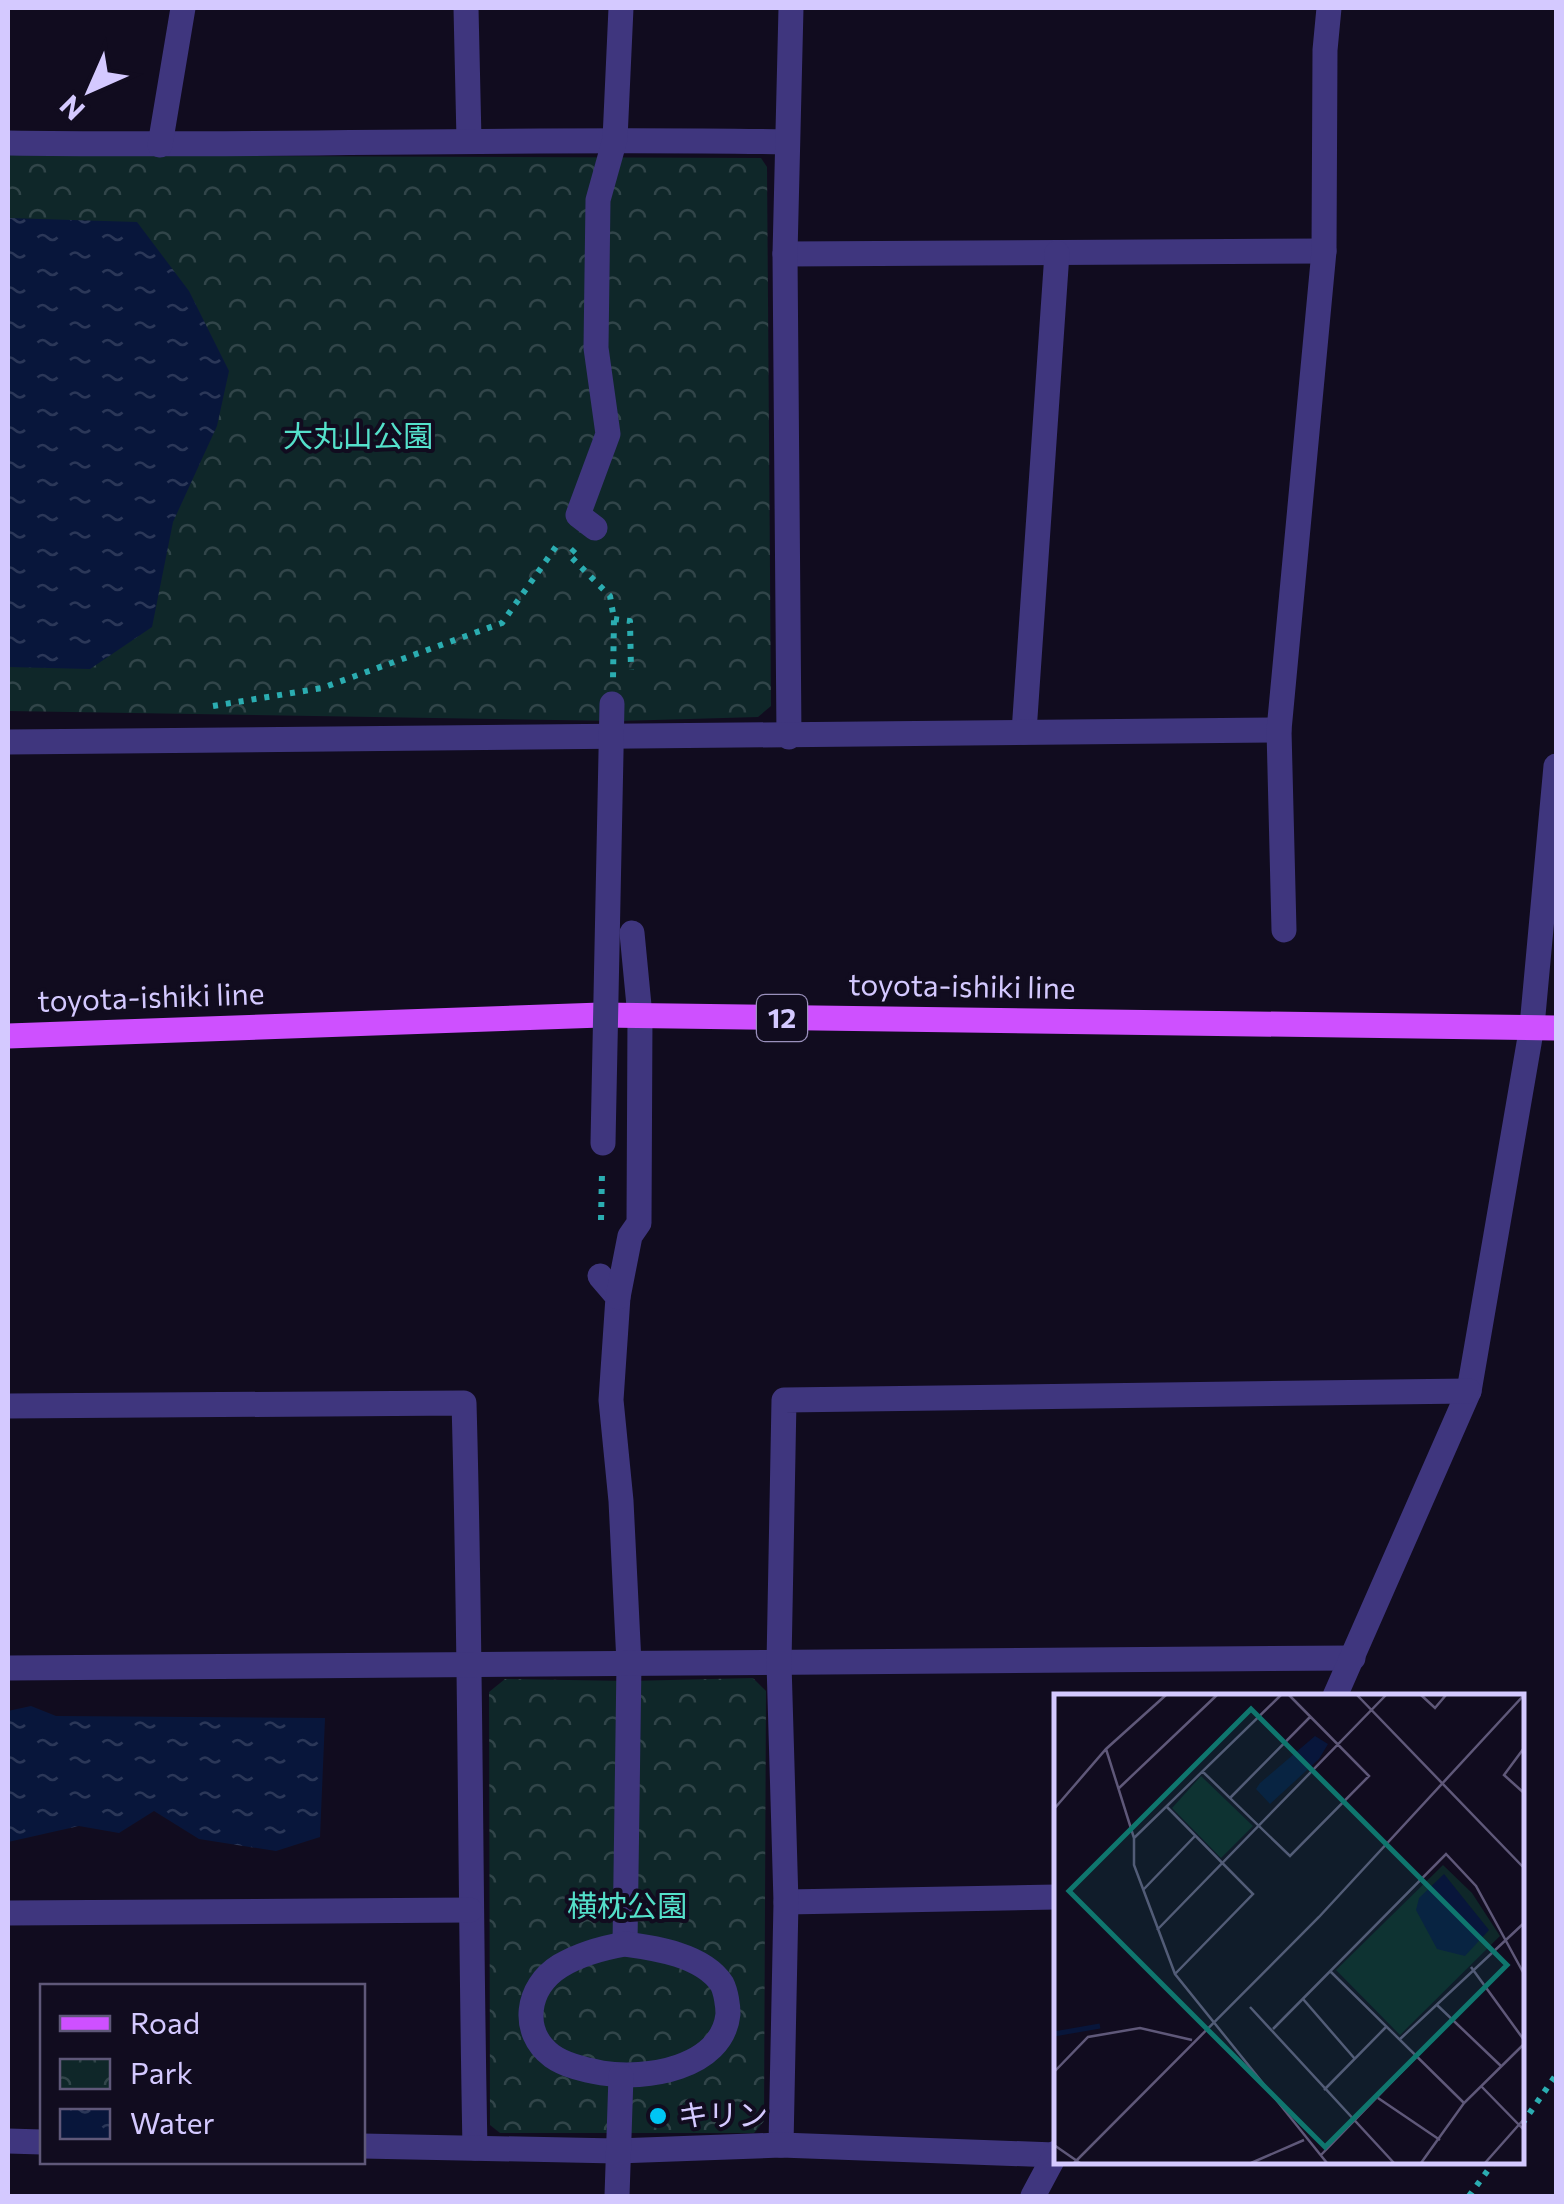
<svg xmlns="http://www.w3.org/2000/svg" width="1564" height="2204" viewBox="0 0 1564 2204" font-family="Commissioner,'Noto Sans JP',sans-serif">
  <style>
    .park { fill: url(#park-crowns) }
    .water { fill: url(#water-ripples) }
    .lines { fill: none; stroke-linecap: round; stroke-linejoin: round }
    .path { stroke: #2badb1; stroke-width: 6; stroke-dasharray: 5 8; stroke-linecap: butt }
    .minor { stroke: #3f367e; stroke-width: 25 }
    .major { stroke: #ce50ff; stroke-width: 25 }
    .minor-bridge { stroke: #3f367e; stroke-width: 25 }
    .poi-dot { fill: #00c6f4; stroke: #110c1f; stroke-width: 4 }
    .labels { text-anchor: middle; stroke-width: 8; stroke-linejoin: round; paint-order: stroke }
    .shield { fill: #110c1f; stroke: #9a90bc; stroke-width: 2.5 }
    .shield-label { font-size: 28px; font-weight: bold; fill: #d4c9ff }
    .park-label { font-size: 30px; fill: #54e0ca; stroke: #110c1f }
    .street-label { font-size: 30px; fill: #d4c9ff; stroke: #110c1f }
    .poi-label { font-size: 30px; fill: #d4c9ff; stroke: #110c1f; text-anchor: start }
    .inset-river { fill: none; stroke: #08163b; stroke-width: 5 }
    .inset-road { fill: none; stroke: #5f5879; stroke-width: 2.5 }
    .view { fill: #0f766e; fill-opacity: 0.15; stroke: #0f766e; stroke-width: 5 }
    .inset-edge { fill: none; stroke: #d4c9ff; stroke-width: 5 }
  </style>
  <defs>
    <pattern id="park-crowns" width="20" height="18" patternUnits="userSpaceOnUse" patternTransform="scale(2.5)"><rect width="20" height="18" fill="#0f2729"/><path d="M2 6a3 3 0 1 1 6 0M12 15a3 3 0 1 1 6 0" fill="none" stroke="#314549"/></pattern>
    <pattern id="water-ripples" width="26" height="14" patternUnits="userSpaceOnUse" patternTransform="scale(2.5)"><rect width="26" height="14" fill="#08163b"/><path d="M2 4q2-2 4 0t4 0M15 11q2-2 4 0t4 0" fill="none" stroke="#2b3758"/></pattern>
  </defs>
  <rect width="100%" height="100%" fill="#110c1f"/>
  <!-- park -->
  <g class="park">
    <path d="M8,155L761,158L767,167L771,706L758,717L619,721L8,711Z"/>
    <path d="M753,1678L766,1691L764,2121L754,2133H500L490,2125L489,1692L505,1679L629,1681Z"/>
  </g>
  <!-- water -->
  <g class="water">
    <path d="M8,218L137,222L189,291L229,371L217,426L173,522L152,627L90,669L8,667Z"/>
    <path d="M31,1706L56,1716L325,1718L320,1837L276,1851L199,1839L154,1811L119,1833L79,1826L8,1842V1711Z"/>
  </g>
  <g class="lines">
    <!-- path -->
    <g class="path">
      <path d="M575,549L569,555L610,596L614,619L613,678"/>
      <path d="M614,619L630,621L631,670"/>
      <path d="M213,706L322,688L502,623L560,541"/>
      <path d="M601,1220L602,1173"/>
      <path d="M1522,2124L1556,2075"/>
      <path d="M1469,2196L1494,2162"/>
    </g>
    <!-- minor -->
    <g class="minor">
      <path d="M466,8L469,140"/>
      <path d="M8,143C268,147 527,137 787,142"/>
      <path d="M160,145L183,8"/>
      <path d="M785,254L1324,251"/>
      <path d="M595,528L578,515L608,434L596,348L598,200L615,139L621,8"/>
      <path d="M1024,732L1057,253"/>
      <path d="M789,737L785,254L791,8"/>
      <path d="M8,742L1279,730"/>
      <path d="M1284,930L1279,730L1324,251L1325,50L1329,8"/>
      <path d="M600,1276L618,1297L611,1400L621,1501L629,1663L625,1944"/>
      <path d="M618,1297L630,1236L639,1223L640,1016L632,933"/>
      <path d="M8,1406L464,1403C471,1651 470,1899 475,2148"/>
      <path d="M8,1668L1353,1658"/>
      <path d="M1335,1696L1469,1391L1532,1026L1556,766"/>
      <path d="M786,1902L1056,1897"/>
      <path d="M8,1913L470,1910"/>
      <path d="M625,1944C655,1948 703,1955 722,1984C726,1992 728,2006 728,2014C722,2069 645,2080 602,2073C585,2070 566,2066 552,2056C520,2032 526,1987 560,1966C580,1954 602,1948 625,1944Z"/>
      <path d="M8,2141L42,2142"/>
      <path d="M781,2145L786,1902L779,1663L784,1400L1469,1391"/>
      <path d="M362,2146L617,2151L781,2145L1054,2155"/>
      <path d="M617,2196L621,2076"/>
      <path d="M1033,2196L1056,2153"/>
    </g>
    <!-- major -->
    <path class="major" d="M8,1036L601,1015L1556,1028"/>
    <!-- minor-bridge -->
    <path class="minor-bridge" d="M603,1143L612,704"/>
  </g>
  <!-- markers -->
  <circle class="poi-dot" cx="658" cy="2116" r="10"/>
  <g class="labels">
    <!-- shield labels -->
    <rect class="shield" x="757" y="995" width="50" height="46" rx="8"/>
    <g class="shield-label">
      <text x="782" y="1028">12</text>
    </g>
    <!-- park labels -->
    <g class="park-label">
      <text x="358" y="447">大丸山公園</text>
      <text x="627" y="1917">横枕公園</text>
    </g>
    <!-- street labels -->
    <g class="street-label">
      <text transform="translate(962 987) rotate(1)" y="10">toyota-ishiki line</text>
      <text transform="translate(151 998) rotate(-2)" y="10">toyota-ishiki line</text>
    </g>
    <!-- poi labels -->
    <g class="poi-label">
      <text x="678" y="2126">キリン</text>
    </g>
  </g>
  <!-- overview -->
  <g transform="translate(1054 1694)">
    <rect width="470" height="470" fill="#110c1f"/>
    <path d="M147,82L199,132L167,164L118,114ZM389,171L418,199L446,242L346,341L282,276Z" fill="#0f2729"/>
    <path d="M261,42L274,50L265,65L216,110L202,95L206,89ZM390,180L435,236L411,262L383,255L362,216L365,204Z" fill="#08163b"/>
    <path class="inset-river" d="M0,340L46,332"/>
    <path class="inset-road" d="M303,1L470,174M367,1L381,14L392,1M470,54L450,81L470,99M52,55L80,144V171L121,280L273,469M148,77L236,162L315,82L235,1M64,95L163,1M176,104L256,23M113,113L199,200L121,280M0,115L52,55L112,1M80,144L227,1M89,196L141,142M103,236L332,1M417,273L470,346M276,277L410,409M249,305L301,365M382,310L447,372M196,313L340,469M219,335L392,160L422,192L470,280M345,346L470,229M0,378L34,343L86,334L138,346M427,392L470,436M270,396L332,333M324,404L386,446M0,451L26,469M266,462L361,364M20,469L265,223L470,1M197,469L250,446M367,469L410,409L470,350M431,469L470,425"/>
    <path class="view" d="M197,15L453,271L271,453L15,197Z"/>
    <rect width="470" height="470" class="inset-edge"/>
  </g>
  <!-- border -->
  <rect width="1564" height="2204" fill="none" stroke="#d4c9ff" stroke-width="20"/>
  <!-- legend -->
  <rect x="40" y="1984" width="325" height="180" fill="#110c1f" stroke="#5f5879" stroke-width="2.5"/>
  <rect x="60" y="2016" width="50" height="15" fill="#ce50ff" stroke="#5f5879" stroke-width="2.5"/>
  <text x="130" y="2034" font-size="30" fill="#d4c9ff">Road</text>
  <rect x="60" y="2059" width="50" height="30" fill="url(#park-crowns)" stroke="#5f5879" stroke-width="2.5"/>
  <text x="130" y="2084" font-size="30" fill="#d4c9ff">Park</text>
  <rect x="60" y="2109" width="50" height="30" fill="url(#water-ripples)" stroke="#5f5879" stroke-width="2.5"/>
  <text x="130" y="2134" font-size="30" fill="#d4c9ff">Water</text>
  <!-- north arrow -->
  <g transform="translate(90 90) rotate(225)" stroke="#110c1f" stroke-width="8" paint-order="stroke">
  <path d="M0-8L18 38L0 25L-18 38Z" fill="#d4c9ff"/>
  <text y="-15" font-size="28" font-weight="bold" text-anchor="middle" fill="#d4c9ff">N</text>
  </g>
</svg>
